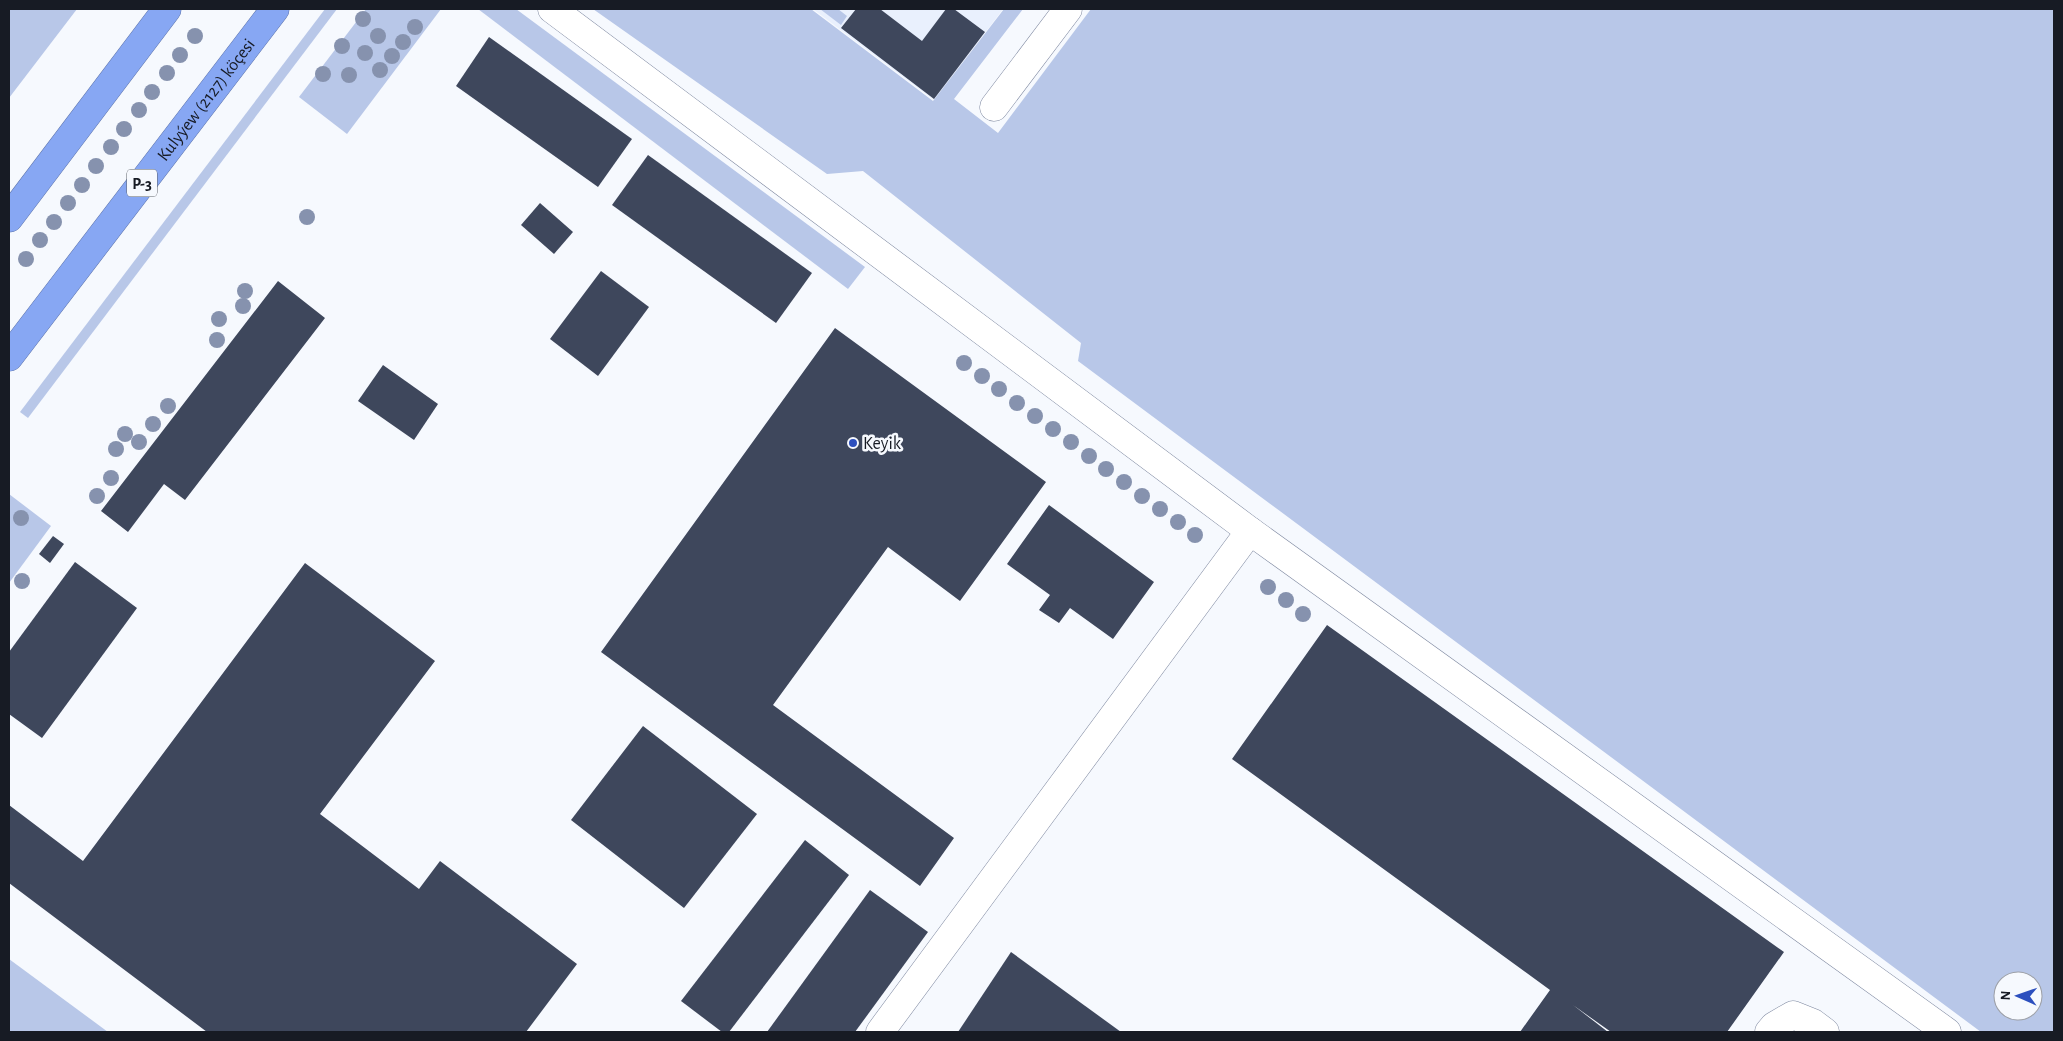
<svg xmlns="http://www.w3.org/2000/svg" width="2063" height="1041" viewBox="0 0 2063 1041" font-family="'Alegreya Sans',sans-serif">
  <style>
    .built { fill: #e9f0fd }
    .green { fill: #b8c7e8; fill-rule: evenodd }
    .building { fill: #3e475c }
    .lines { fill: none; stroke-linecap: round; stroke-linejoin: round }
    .minor-casing { stroke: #7d879f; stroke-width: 29 }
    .highway-casing { stroke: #6076ab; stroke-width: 29 }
    .minor { stroke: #fff; stroke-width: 28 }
    .highway { stroke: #87a7f3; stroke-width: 28 }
    .tree { fill: #8692ae }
    .poi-dot { fill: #2c4fbe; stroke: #f6f9fe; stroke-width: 2 }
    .labels { text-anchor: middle; stroke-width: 5; stroke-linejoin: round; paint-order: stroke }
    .shield { fill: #f6f9fe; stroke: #5a5e65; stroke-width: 1 }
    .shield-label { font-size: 16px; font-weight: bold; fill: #171b24 }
    .street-label { font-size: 18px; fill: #171b24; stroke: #f6f9fe }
    .poi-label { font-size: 18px; fill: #171b24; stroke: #f6f9fe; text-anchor: start }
  </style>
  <rect width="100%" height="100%" fill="#f6f9fe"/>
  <!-- built -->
  <path class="built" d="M813,9H1003L934,100Z"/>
  <!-- green -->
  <g class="green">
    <path d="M9,9H77L9,98Z"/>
    <path d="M325,9H337L28,418L20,412Z"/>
    <path d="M366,9H441L347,134L299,97Z"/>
    <path d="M478,9H516L865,267L848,289Z"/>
    <path d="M593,9H811L933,101L1004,9H1023L954,99L998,133L1091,9H2054V1032H1981L1078,361L1081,343L863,171L827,174ZM2003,981H2033V1011H2003Z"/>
    <path d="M820,9H838L847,16L841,25Z"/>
    <path d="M9,494L51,526L9,583Z"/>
    <path d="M9,959L108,1032H9Z"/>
  </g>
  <!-- building -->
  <g class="building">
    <path d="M856,9H880L922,41L946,9H954L985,32L934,99L841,28Z"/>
    <path d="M489,37L632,139L598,187L456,86Z"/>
    <path d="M648,155L812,273L776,323L612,205Z"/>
    <path d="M540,203L573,232L554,254L521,225Z"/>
    <path d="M601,271L649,307L598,376L550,339Z"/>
    <path d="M278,281L325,318L185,500L164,484L128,532L101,511Z"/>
    <path d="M835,328L1046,482L960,601L888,547L773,705L954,838L920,886L601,652Z"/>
    <path d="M383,365L438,404L414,440L358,401Z"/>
    <path d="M1049,505L1154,582L1113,639L1070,608L1059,623L1039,610L1050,595L1007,564Z"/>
    <path d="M53,536L64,544L50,563L39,554Z"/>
    <path d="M75,562L137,608L42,738L9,714V652Z"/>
    <path d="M305,563L435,661L320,814L419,889L440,861L577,964L526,1032H207L9,883V805L83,861Z"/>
    <path d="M1327,625L1784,952L1727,1032H1611L1573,1005L1608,1032H1520L1550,990L1232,759Z"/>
    <path d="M643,726L757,814L684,908L571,820Z"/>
    <path d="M805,840L849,875L729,1032H722L681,1001Z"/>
    <path d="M870,890L928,932L855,1032H767Z"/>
    <path d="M1011,952L1121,1032H958Z"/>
  </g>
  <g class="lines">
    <defs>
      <g id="minor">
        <path d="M552,9L1250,531L1947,1032"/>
        <path d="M994,107L1068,9"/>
        <path d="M880,1032L1250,531"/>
        <path d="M1769,1032L1774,1026L1793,1015L1813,1023L1825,1032"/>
      </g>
      <g id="highway">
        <path d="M9,218L167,9"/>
        <path id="s1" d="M9,357L275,9"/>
      </g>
    </defs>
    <!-- minor casing -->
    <use href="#minor" class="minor-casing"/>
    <!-- highway casing -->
    <use href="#highway" class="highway-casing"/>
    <!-- minor -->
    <use href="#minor" class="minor"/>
    <!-- highway -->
    <use href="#highway" class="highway"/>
  </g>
  <!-- trees -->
  <g class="tree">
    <circle cx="363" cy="19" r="8"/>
    <circle cx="415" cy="27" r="8"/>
    <circle cx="195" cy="36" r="8"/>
    <circle cx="378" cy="36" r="8"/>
    <circle cx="403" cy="42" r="8"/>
    <circle cx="342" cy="46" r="8"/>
    <circle cx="365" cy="53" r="8"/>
    <circle cx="180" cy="55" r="8"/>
    <circle cx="392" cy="56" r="8"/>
    <circle cx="380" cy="70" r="8"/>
    <circle cx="167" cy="73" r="8"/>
    <circle cx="323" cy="74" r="8"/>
    <circle cx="349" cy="75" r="8"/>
    <circle cx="152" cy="92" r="8"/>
    <circle cx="139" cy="110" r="8"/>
    <circle cx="124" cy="129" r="8"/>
    <circle cx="111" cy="147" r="8"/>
    <circle cx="96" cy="166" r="8"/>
    <circle cx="82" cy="185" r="8"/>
    <circle cx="68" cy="203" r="8"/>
    <circle cx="307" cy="217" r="8"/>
    <circle cx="54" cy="222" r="8"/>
    <circle cx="40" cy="240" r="8"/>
    <circle cx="26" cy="259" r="8"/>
    <circle cx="245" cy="291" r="8"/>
    <circle cx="243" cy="306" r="8"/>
    <circle cx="219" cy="319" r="8"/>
    <circle cx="217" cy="340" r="8"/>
    <circle cx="964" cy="363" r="8"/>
    <circle cx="982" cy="376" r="8"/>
    <circle cx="999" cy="389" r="8"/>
    <circle cx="1017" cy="403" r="8"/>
    <circle cx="168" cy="406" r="8"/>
    <circle cx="1035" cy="416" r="8"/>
    <circle cx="153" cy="424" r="8"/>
    <circle cx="1053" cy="429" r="8"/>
    <circle cx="125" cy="434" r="8"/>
    <circle cx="139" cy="442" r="8"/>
    <circle cx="1071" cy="442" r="8"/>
    <circle cx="116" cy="449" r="8"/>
    <circle cx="1089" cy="456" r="8"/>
    <circle cx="1106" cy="469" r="8"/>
    <circle cx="111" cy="478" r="8"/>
    <circle cx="1124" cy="482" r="8"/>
    <circle cx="97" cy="496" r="8"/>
    <circle cx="1142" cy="496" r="8"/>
    <circle cx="1160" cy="509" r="8"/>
    <circle cx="21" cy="518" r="8"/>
    <circle cx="1178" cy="522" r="8"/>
    <circle cx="1195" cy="535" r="8"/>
    <circle cx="22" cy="581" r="8"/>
    <circle cx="1268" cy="587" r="8"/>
    <circle cx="1286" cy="600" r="8"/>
    <circle cx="1303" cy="614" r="8"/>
  </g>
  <!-- markers -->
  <circle class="poi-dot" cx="853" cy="443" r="5"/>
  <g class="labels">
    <!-- shield labels -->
    <rect class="shield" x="127" y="169.5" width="30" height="27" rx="4"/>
    <g class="shield-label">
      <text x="142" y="189">P-3</text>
    </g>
    <!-- street labels -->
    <g class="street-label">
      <text dy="6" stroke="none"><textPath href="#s1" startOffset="324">Kulyýew (2127) köçesi</textPath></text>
    </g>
    <!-- poi labels -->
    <g class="poi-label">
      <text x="863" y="449">Keyik</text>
    </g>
  </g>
  <!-- border -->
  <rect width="2063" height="1041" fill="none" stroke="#171b24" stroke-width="20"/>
  <!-- north arrow -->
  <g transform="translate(2018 996) rotate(272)"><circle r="24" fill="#f6f9fe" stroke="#9da0a7"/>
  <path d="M0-4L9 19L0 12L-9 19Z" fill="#2c4fbe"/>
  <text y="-8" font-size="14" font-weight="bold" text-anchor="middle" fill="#171b24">N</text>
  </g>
</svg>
